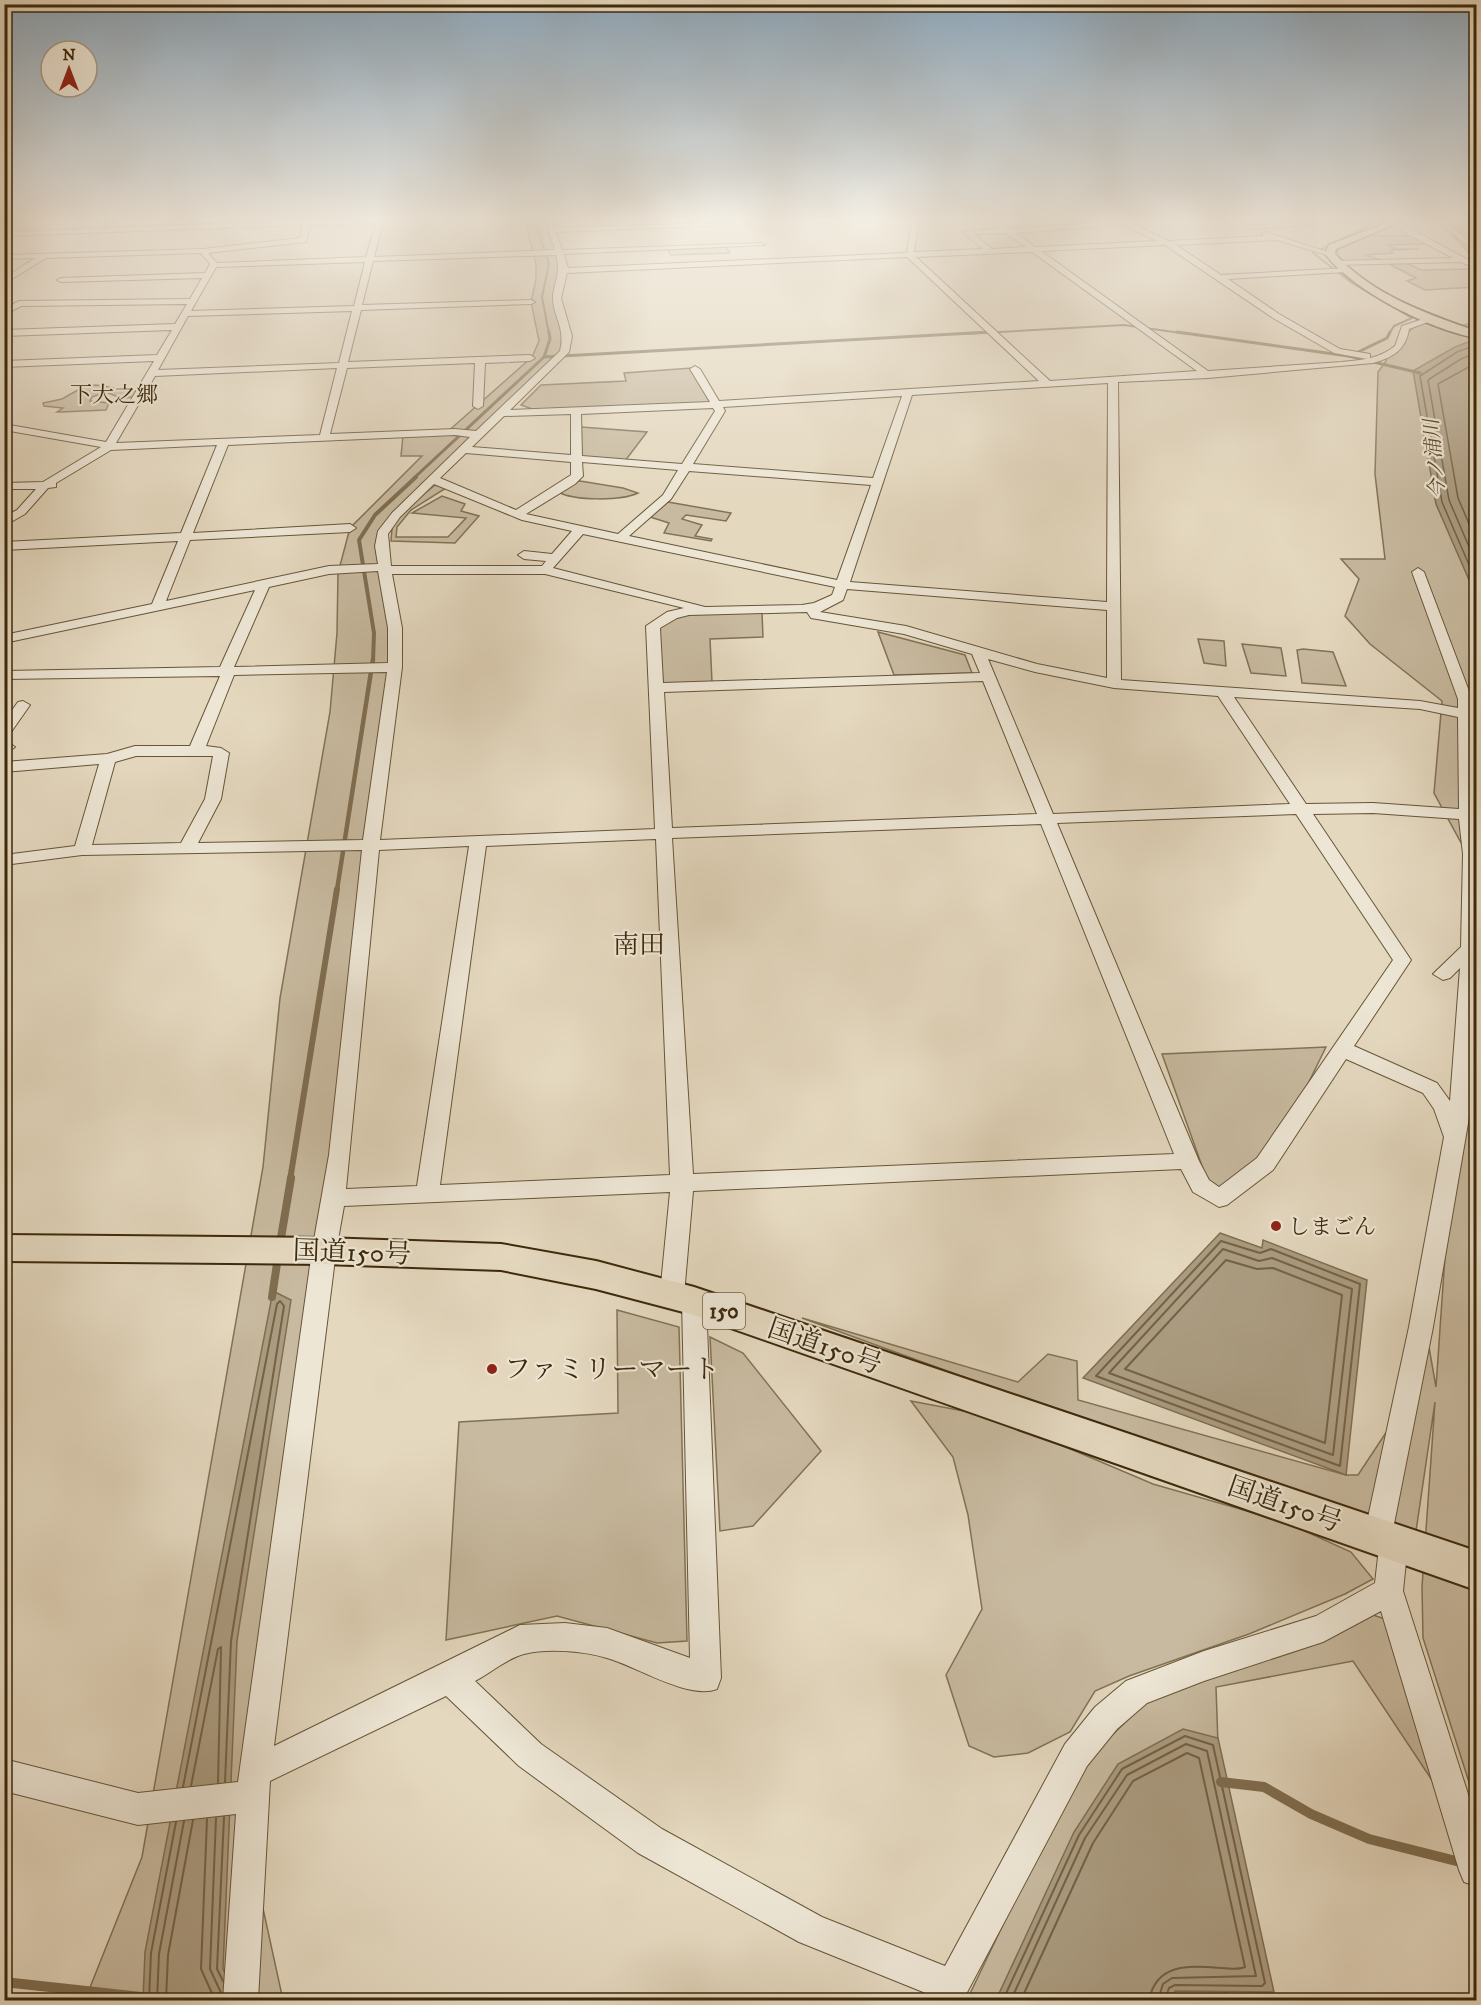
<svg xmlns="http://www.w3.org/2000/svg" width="1481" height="2005" viewBox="0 0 1481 2005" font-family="'IM FELL DW Pica','Noto Serif JP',serif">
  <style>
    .green { fill: #c8baa0; stroke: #827255; stroke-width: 1.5 }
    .water { fill: #ab9c81; stroke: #7f6e51; stroke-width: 1.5 }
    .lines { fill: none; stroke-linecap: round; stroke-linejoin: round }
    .shore-far1 { stroke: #746246; stroke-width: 1.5 }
    .shore { stroke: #746246; stroke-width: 2 }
    .stream-far6 { stroke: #7f6e51; stroke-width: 2 }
    .stream-far5 { stroke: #7f6e51; stroke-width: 3 }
    .stream-far4 { stroke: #7f6e51; stroke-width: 4 }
    .stream-far3 { stroke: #7f6e51; stroke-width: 4.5 }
    .stream-far2 { stroke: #7f6e51; stroke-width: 6 }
    .stream-far1 { stroke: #7f6e51; stroke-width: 8 }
    .stream { stroke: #7f6e51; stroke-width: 10 }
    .minor-casing { stroke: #675537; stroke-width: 2 }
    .major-casing { stroke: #3d290a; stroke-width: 3 }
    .highway-casing { stroke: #3d290a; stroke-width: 4 }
    .minor { fill: #ede6d5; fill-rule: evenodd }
    .major { fill: #e4d8bf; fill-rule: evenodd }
    .highway { fill: #e4d8bf; fill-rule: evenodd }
    .poi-dot { fill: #8f2418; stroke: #ede6d5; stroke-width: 2 }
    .labels { text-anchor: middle; stroke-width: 4.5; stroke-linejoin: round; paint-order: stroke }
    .far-water-label { font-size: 20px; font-style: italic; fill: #5e4c2e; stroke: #ede6d5 }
    .shield { fill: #ede6d5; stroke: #726247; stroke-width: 1.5 }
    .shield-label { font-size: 21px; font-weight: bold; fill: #3d290a }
    .far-quarter-label { font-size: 22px; fill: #3d290a; stroke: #ede6d5 }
    .poi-label { font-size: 22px; fill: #3d290a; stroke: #ede6d5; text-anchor: start }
    .quarter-label { font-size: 26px; fill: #3d290a; stroke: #ede6d5 }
    .near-street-label { font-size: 27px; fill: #3d290a; stroke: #ede6d5 }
    .near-poi-label { font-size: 27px; fill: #3d290a; stroke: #ede6d5; text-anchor: start }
  </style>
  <rect width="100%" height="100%" fill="#e4d8bf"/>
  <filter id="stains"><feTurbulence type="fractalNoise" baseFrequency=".00333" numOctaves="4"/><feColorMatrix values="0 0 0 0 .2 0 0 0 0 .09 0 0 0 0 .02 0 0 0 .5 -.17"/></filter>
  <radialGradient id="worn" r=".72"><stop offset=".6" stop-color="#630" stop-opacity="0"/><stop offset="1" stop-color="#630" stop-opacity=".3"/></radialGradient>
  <!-- green -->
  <g class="green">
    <path d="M525,219H548L563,270L553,298L564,325L566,346L402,512L435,485L446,488L411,510L397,527L396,537H448L466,518L412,513L442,496L465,504L461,511L479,516L455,543L391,541L392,528L382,537L390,649L382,774L250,1849L283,2000H85L142,1857L263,1167L280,998L330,712L337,633L338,573L350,528L422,456H401L403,435L446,433L532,357L539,341L531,302L536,279V265Z"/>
    <path d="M1437,219H1476V260Z"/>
    <path d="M1415,236L1426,244L1388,245L1395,249H1419L1390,250L1393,253L1365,255L1387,262L1402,261L1421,270L1475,269L1476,287L1425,290L1407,281L1416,278L1387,263L1344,262L1336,253C1352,229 1390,237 1415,236Z"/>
    <path d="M726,247L730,253L671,255L667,250Z"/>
    <path d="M1418,322L1453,328L1476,322V1804L1423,1638L1422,1587L1435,1402L1416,1531L958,1375L802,1318L1018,1382L1048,1354L1077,1361L1078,1400L1346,1475H1358L1405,1404L1423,1313L1436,1387L1472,863L1434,793L1442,701L1370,644L1345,616L1359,579L1341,559H1385L1375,474L1378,372L1386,361V356Z"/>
    <path d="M692,368L710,403L535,410L521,405L541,385L626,381L624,373Z"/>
    <path d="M96,385L141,392L139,395L123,399L106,392L92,397L90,401L109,403L106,410L61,412H57L63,408L44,406L43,403L62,399L85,386Z"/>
    <path d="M581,427L647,432L625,461L576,459Z"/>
    <path d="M580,481L623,488L638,493C621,501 575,501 558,492L571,482Z"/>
    <path d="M668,502L731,513L726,521L686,515L682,519L702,525L695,536L712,539L711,541L664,533L669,523L650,517Z"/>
    <path d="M706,612L762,613L763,637L710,639L712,682L656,684L653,626L680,613Z"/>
    <path d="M878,632L965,655L972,673L894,675Z"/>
    <path d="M1198,639L1224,641L1226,666L1204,663Z"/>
    <path d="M1242,644L1281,648L1286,676L1251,673Z"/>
    <path d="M1303,649L1333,652L1346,686L1302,683L1297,650Z"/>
    <path d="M1326,1047L1278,1145L1212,1194L1162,1054Z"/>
    <path d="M617,1310L679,1327L687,1641L657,1643L557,1616L446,1640L459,1422L618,1413Z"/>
    <path d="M710,1337L743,1353L821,1451L753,1526L720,1531Z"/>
    <path d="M911,1401L995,1417L1153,1484L1285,1522L1351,1552L1373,1579L1345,1594L1249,1634L1129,1676L1095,1691L1070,1732L1028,1753L994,1757L969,1746L946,1675L982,1609L968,1515L953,1457Z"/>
    <path d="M1373,1615L1391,1621L1463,1827L1353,1661L1216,1687L1227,2000H967L1051,1824L1089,1757L1152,1697Z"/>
  </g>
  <!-- water -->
  <g class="water">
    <path d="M1476,339V596L1436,504L1413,371L1455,347Z"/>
    <path d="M1220,1233L1262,1248L1263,1240L1367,1280L1346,1475L1083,1378Z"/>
    <path d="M273,1291L291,1300L237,1641L223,1969L240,2000H143L145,1952Z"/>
    <path d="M1183,1729L1218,1738L1274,1992L1175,1991L1170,2000H996L1074,1832L1118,1764Z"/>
  </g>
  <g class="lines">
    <!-- shore-far1 -->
    <g class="shore-far1">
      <path d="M1476,345L1457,352L1420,376L1442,502L1476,581"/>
      <path d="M1476,353L1461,359L1428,380L1449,500L1476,563"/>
      <path d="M1476,363L1438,384L1458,498L1476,540"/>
    </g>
    <!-- shore -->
    <g class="shore">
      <path d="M1221,1241L1260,1253L1271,1249L1360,1284L1340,1466L1096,1376Z"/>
      <path d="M1223,1249L1259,1261L1272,1258L1352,1289L1333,1455L1109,1373Z"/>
      <path d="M1226,1260L1257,1269L1273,1268L1342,1295L1325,1443L1125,1369Z"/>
      <path d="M191,1786L218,1649L221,1647L218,1783"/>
      <path d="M183,1787L277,1304L280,1301L284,1306L231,1641L225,1782"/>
      <path d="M216,1818L210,1969L222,1995"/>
      <path d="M207,1819L201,1969L215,2000"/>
      <path d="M223,1981L217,1969L224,1817"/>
      <path d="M149,2000L151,1953L176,1822"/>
      <path d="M157,2000L159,1954L184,1821"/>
      <path d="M166,2000L168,1955L193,1820"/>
      <path d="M1003,2000L1079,1835L1122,1769L1185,1736L1213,1745L1265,1983L1262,1986L1175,1985L1169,1988L1165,2000"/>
      <path d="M1011,2000L1085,1838L1127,1775L1186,1744L1207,1751L1256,1976L1172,1978L1163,1984L1158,2000"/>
      <path d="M1021,2000L1093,1843L1133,1781L1187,1753L1199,1758L1245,1967C1238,1970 1230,1969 1222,1968C1190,1966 1157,1962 1149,2000"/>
    </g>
    <!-- stream-far6 -->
    <g class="stream-far6">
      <path d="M534,219L549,264L542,297L549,334"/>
      <path d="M1374,219L1376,222L1313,253L1352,283L1412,318L1394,326L1389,334"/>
      <path d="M963,334L1124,325L1188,334"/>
    </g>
    <!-- stream-far5 -->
    <g class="stream-far5">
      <path d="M1177,332L1348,356L1420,373"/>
      <path d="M1352,355L1387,338L1390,332"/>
      <path d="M544,357L990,332"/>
      <path d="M414,478L544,357L550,339L549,332"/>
    </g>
    <!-- stream-far4 -->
    <path class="stream-far4" d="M373,661L374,633L359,540L375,515L416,477"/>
    <!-- stream-far3 -->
    <path class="stream-far3" d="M337,890L373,659"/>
    <!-- stream-far2 -->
    <path class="stream-far2" d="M290,1180L337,889"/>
    <!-- stream-far1 -->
    <g class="stream-far1">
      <path d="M280,1244L291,1178"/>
      <path d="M272,1297L278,1257"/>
    </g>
    <!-- stream -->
    <g class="stream">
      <path d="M1221,1782L1264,1787L1311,1814L1369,1839L1464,1863L1476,1862"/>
      <path d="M4,1982L150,1998"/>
    </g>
    <defs>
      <g id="minor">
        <path d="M420,219L417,221L383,222L374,257L555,250L545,219H551L554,228L747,222L751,224L556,232L562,250L761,243L765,245L564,254L568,268L907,253L912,219H919L914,252L983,249L963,232L1000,228L989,219H996L1011,229L1135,219L1127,221L1168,241L1265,236L1261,234L1265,232L1334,254L1330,256L1277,240L1176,245L1221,275L1348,268L1345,272L1228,279L1279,314L1340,349L1370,354V358L1367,359L1334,353L1273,318L1165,245L1041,251L1208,371L1342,362C1361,360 1379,359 1395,346L1402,326L1432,316L1436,319L1409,329C1406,350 1392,358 1373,363L1208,378L1118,382L1121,680L1420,701L1458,708V699L1412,572L1418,568L1424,572L1472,699L1476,810V1032L1472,1100L1433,1327L1393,1529L1404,1533L1408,1542L1403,1591L1476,1819V1886L1464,1882L1459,1870L1381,1611L1323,1642L1204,1681L1147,1703L1117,1729L1087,1766L963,2000H943L799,1942L638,1853L519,1766L446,1696L270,1781L258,2000H223L236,1814L138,1825L4,1791V1759L138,1793L238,1782L312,1251L329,1155L362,850L82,855L4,865V855L75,846L99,764L4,772V762L107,754L135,746H190L220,676L4,679V671L220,667L255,590L4,643V635L152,604L178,541L4,550V542L181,533L217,445L111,450L56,483V487L48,488L25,514L4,526V517L17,510L36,489H4V483L43,482L101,447L4,430V424L106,442L154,361L4,367V361L157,355L172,330L4,336V330L175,324L187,304L21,306L4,315V309L19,301L190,299L202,278L61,282L57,280L61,278L205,273L210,264L201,253L46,258L4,284V278L35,258L4,259V255L203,249L300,238L303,225L4,236V232L307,220ZM376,223L366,257L217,263L208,253L306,242L310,225ZM1123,225L1157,241L1035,247L1016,233ZM1005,233L1026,247L992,249L974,234ZM1032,252L1197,371L1050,381L916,257ZM556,255C561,271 555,280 553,296C552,316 566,326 560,351L476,431L455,429L330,434L347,368L475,363L473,406L478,409L483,406L485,363L530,361L535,358L530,355L348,362L361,310L531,304L535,302L531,300L362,305L373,261ZM907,257L1039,381L719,401L700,369L695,366L690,369L710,402L510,410L569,352L572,336L561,298L567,273ZM365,262L354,306L191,311L216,267ZM352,311L339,363L158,370L188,316ZM337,368L320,435L116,443L155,376ZM1108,383L1107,602L850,582L912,395ZM902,396L873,478L693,464L725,411L723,407ZM713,408L715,411L682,464L582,456L581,414ZM571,414V455L472,447L504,416ZM455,435L470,437L392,513L378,531L375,546L378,564L329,566L166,601L190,540L350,532L356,528L350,524L193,533L228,445ZM466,453L571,462V475L516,510L440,478ZM582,462L678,470L663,495L618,534L526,514L575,484L583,476ZM689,471L871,485L837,580L629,536L671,499ZM434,484L522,520L572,531L552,554L524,551L518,555L524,559L546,561L542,566H391L388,534L400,517ZM583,534L835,587L832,595L814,603L802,605L705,607L553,568ZM378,571L388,628V663L234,667L269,587L329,574ZM392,574H545L684,608L667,612L646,626L655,829L380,840L402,667V628ZM847,589L1107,610V678L1037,664L906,626L820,612L843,600ZM807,612L811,618L904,634L972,654L980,673L663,683L660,628L677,618L689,615ZM988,659L1035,672L1114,688L1218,696L1290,804L1053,814ZM387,672L363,840L198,843L221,799L229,753L221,748L206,746L234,675ZM983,681L1037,814L672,828L664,692ZM1234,697L1420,709L1458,717L1459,809L1373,803L1306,804ZM136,756H213L205,799L181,843L92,845L115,762ZM1373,813L1459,819L1463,854L1461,947L1433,974L1443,980L1450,978L1460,968L1450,1101L1437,1083L1354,1046L1411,960L1313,814ZM1296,814L1393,960L1257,1158L1219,1187L1209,1180L1199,1161L1057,823ZM1041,824L1174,1154L693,1174L672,838ZM656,839L670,1175L440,1185L486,846ZM469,846L417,1186L346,1189L379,850ZM1346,1059L1423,1093L1434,1109L1444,1137L1409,1327L1364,1536L1368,1545L1379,1548L1375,1583L1316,1616L1204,1651L1126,1681L1095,1707L1065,1744L945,1966L822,1917L662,1829L541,1744L475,1681C490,1673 508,1658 524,1654C548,1648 583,1651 607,1658C636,1666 688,1700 717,1689L721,1678L706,1301L703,1294L694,1291L685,1294L682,1301L690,1658L607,1628L565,1623L520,1625L274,1746L336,1251L344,1206L670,1192L660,1295L663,1302L672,1305L681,1302L684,1295L693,1191L1181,1169L1193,1192L1219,1207L1227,1205L1273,1170Z"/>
        <path d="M1216,219L1252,225L1388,219L1252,229Z"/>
        <path d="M1434,219H1442L1476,247V252Z"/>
        <path d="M1390,221H1396L1476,264V269L1461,262L1335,265L1338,261L1453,258L1390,225Z"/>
        <path d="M23,701L30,705L9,735L4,736V721L18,702Z"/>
        <path d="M4,740L15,747L4,755Z"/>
      </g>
      <path id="major" d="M1380,219H1390L1397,223L1336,249L1335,254C1373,295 1425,313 1476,331V338C1429,329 1355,292 1325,254L1329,245L1386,223Z"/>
      <path id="highway" d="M4,1235L324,1238L501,1244L596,1261L694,1287L1476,1551V1590L691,1314L596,1289L501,1270L324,1264L4,1261Z"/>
    </defs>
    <!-- minor casing -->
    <use href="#minor" class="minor-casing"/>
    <!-- major casing -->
    <use href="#major" class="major-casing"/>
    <!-- highway casing -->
    <use href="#highway" class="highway-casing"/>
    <!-- minor -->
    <use href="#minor" class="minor"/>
    <!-- major -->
    <use href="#major" class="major"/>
    <!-- highway -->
    <use href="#highway" class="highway"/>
  </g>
  <!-- sky -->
  <linearGradient id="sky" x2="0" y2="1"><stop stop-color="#8faabf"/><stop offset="0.44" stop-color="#f3ede2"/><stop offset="1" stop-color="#f3ede2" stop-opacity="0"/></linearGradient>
  <rect width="1481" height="499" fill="url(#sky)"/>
  <!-- markers -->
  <g class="poi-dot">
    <circle cx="1276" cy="1226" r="6"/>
    <circle cx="492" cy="1369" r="6"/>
  </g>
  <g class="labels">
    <!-- far-water labels -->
    <g class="far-water-label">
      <text transform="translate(1434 459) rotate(-95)" y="7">今ノ浦川</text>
    </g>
    <!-- shield labels -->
    <rect class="shield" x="703" y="1293" width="42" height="36" rx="4.5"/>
    <g class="shield-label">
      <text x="724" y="1318">150</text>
    </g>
    <!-- far-quarter labels -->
    <g class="far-quarter-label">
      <text x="114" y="402">下大之郷</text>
    </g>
    <!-- poi labels -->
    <g class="poi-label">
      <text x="1288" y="1234">しまごん</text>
    </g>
    <!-- quarter labels -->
    <g class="quarter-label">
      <text x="639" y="953">南田</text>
    </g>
    <!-- near-street labels -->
    <g class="near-street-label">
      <text transform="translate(352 1252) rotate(2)" y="9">国道150号</text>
      <text transform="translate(825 1346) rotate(19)" y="9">国道150号</text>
      <text transform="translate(1285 1504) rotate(19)" y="9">国道150号</text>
    </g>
    <!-- near-poi labels -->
    <g class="near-poi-label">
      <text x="504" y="1378">ファミリーマート</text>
    </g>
  </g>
  <!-- margin -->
  <rect width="1481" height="2005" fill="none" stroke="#e4d8bf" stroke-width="24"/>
  <rect x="6" y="6" width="1469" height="1993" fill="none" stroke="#3d290a" stroke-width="3"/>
  <rect x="12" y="12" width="1457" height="1981" fill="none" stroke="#3d290a" stroke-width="1.5"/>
  <!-- north arrow -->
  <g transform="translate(69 69)"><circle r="28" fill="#ede6d5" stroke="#a79a84" stroke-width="1.5"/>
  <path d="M0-4.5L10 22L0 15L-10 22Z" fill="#8f2418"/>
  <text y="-9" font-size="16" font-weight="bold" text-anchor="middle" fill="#3d290a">N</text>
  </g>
  <rect width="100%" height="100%" filter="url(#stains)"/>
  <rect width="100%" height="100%" fill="url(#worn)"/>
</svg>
